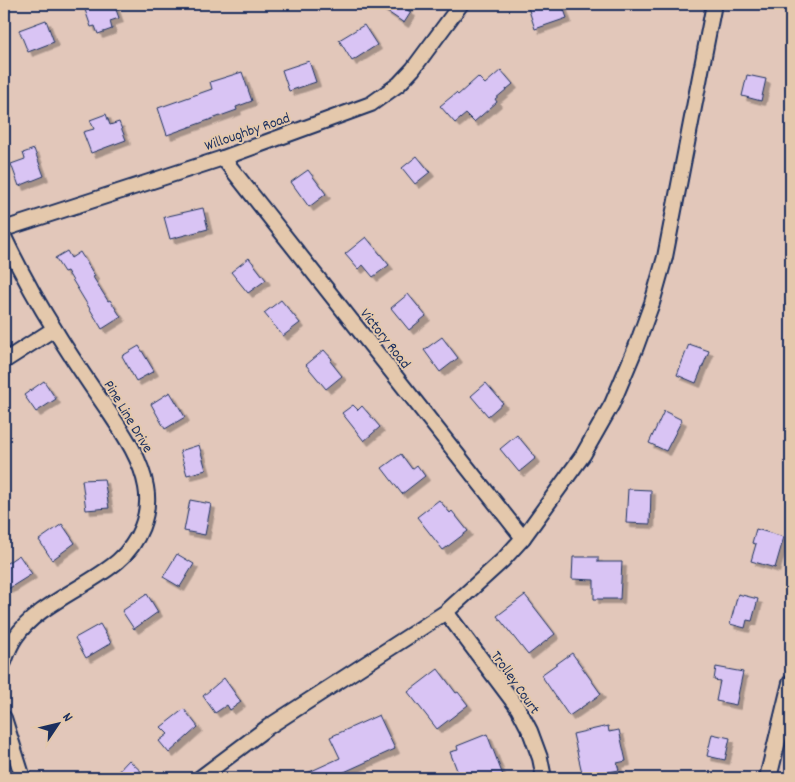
<svg xmlns="http://www.w3.org/2000/svg" width="795" height="782" viewBox="0 0 795 782" font-family="Dekko,sans-serif">
  <style>
    .building { fill: #d9c4f4; stroke: #1b2f5e; filter: url(#shadow) }
    .lines { fill: none; stroke-linecap: round; stroke-linejoin: round }
    .minor-casing { stroke: #1b2f5e; stroke-width: 18 }
    .tertiary-casing { stroke: #1b2f5e; stroke-width: 20 }
    .minor { stroke: #e4c8ac; stroke-width: 14 }
    .tertiary { stroke: #e4c8ac; stroke-width: 16 }
    .labels { text-anchor: middle; stroke-width: 4; stroke-linejoin: round; paint-order: stroke }
    .street-label { font-size: 15px; fill: #1b2f5e; stroke: #e4c8ac }
  </style>
  <defs>
    <filter id="shadow"><feDropShadow dx="4.5" dy="4.5" stdDeviation="0" flood-color="#0004"/></filter>
  </defs>
  <rect width="100%" height="100%" fill="#e2c7ba"/>
  <filter id="ink" filterUnits="userSpaceOnUse"><feTurbulence type="fractalNoise" baseFrequency=".02" numOctaves="2"/><feDisplacementMap in="SourceGraphic" scale="10" xChannelSelector="R" yChannelSelector="G"/><feConvolveMatrix kernelMatrix="1 2 1 2 8 2 1 2 1" color-interpolation-filters="sRGB"/></filter>
  <g filter="url(#ink)">
    <!-- building -->
    <g class="building">
      <path d="M83,4H114L119,18L110,21L112,29L98,34L95,26L91,27Z"/>
      <path d="M376,4H411L407,10L411,12L404,23Z"/>
      <path d="M527,4H562L567,18L535,29Z"/>
      <path d="M46,20L54,42L28,52L19,30Z"/>
      <path d="M364,25L377,45L352,61L339,40Z"/>
      <path d="M309,61L316,82L289,91L282,70Z"/>
      <path d="M501,70L513,84L495,99L497,102L474,122L466,114L455,123L440,106L456,93L458,95L478,77L485,84Z"/>
      <path d="M242,72L252,101L236,107L237,110L167,135L158,108L212,89L210,82Z"/>
      <path d="M747,75L766,79L761,101L742,96Z"/>
      <path d="M106,114L110,125L119,122L126,140L91,153L83,132L94,129L90,120Z"/>
      <path d="M34,149L44,176L19,186L11,164L25,159L23,153Z"/>
      <path d="M417,156L430,172L415,184L402,168Z"/>
      <path d="M308,170L326,194L309,207L291,182Z"/>
      <path d="M203,208L208,229L170,239L164,217Z"/>
      <path d="M366,237L389,265L373,277L363,265L358,269L345,254Z"/>
      <path d="M67,251L71,258L80,252L95,276L93,277L108,301L110,300L121,317L102,329L67,271L64,272L55,258Z"/>
      <path d="M249,258L266,280L248,293L231,272Z"/>
      <path d="M408,294L426,316L409,330L391,308Z"/>
      <path d="M281,300L300,323L283,336L264,313Z"/>
      <path d="M442,337L458,358L440,372L424,350Z"/>
      <path d="M689,344L709,351L696,383L677,375Z"/>
      <path d="M139,346L154,371L136,381L122,356Z"/>
      <path d="M324,350L332,359L330,361L342,376L326,389L306,365Z"/>
      <path d="M44,381L56,399L36,412L24,395Z"/>
      <path d="M486,383L503,403L488,416L471,396Z"/>
      <path d="M170,392L185,417L165,429L151,404Z"/>
      <path d="M353,405L358,410L362,406L380,427L364,441L342,413Z"/>
      <path d="M664,411L682,420L666,451L649,443Z"/>
      <path d="M517,435L536,458L519,472L500,449Z"/>
      <path d="M199,445L206,470L187,475L180,451Z"/>
      <path d="M401,454L412,469L417,465L425,476L402,494L382,468Z"/>
      <path d="M104,479L109,508L86,510L82,480Z"/>
      <path d="M628,489L651,490L650,524L626,523Z"/>
      <path d="M190,500L211,504L205,535L184,531Z"/>
      <path d="M439,500L450,513L452,511L468,531L443,550L417,517Z"/>
      <path d="M62,524L75,543L52,560L39,540Z"/>
      <path d="M756,529L784,537L775,568L751,561L756,544L752,543Z"/>
      <path d="M177,554L194,564L180,587L163,577Z"/>
      <path d="M19,555L32,574L8,589L4,581V565Z"/>
      <path d="M573,557H598V562H622L620,599H594V580L572,579Z"/>
      <path d="M147,594L158,612L134,629L122,611Z"/>
      <path d="M738,594L758,599L752,621L747,620L745,628L730,624Z"/>
      <path d="M525,595L555,634L528,655L497,616Z"/>
      <path d="M100,624L111,643L86,658L75,638Z"/>
      <path d="M572,653L601,694L569,716L541,675Z"/>
      <path d="M716,667L743,672L736,705L716,701L720,681L714,680Z"/>
      <path d="M438,669L456,693L458,692L468,705L437,729L408,692Z"/>
      <path d="M224,678L241,702L230,710L227,705L215,713L203,696Z"/>
      <path d="M184,709L198,727L169,753L159,741L168,734L161,727Z"/>
      <path d="M379,715L395,749L331,778H296L340,758L330,737Z"/>
      <path d="M608,726L609,732L619,730L626,761L617,763L619,770L583,777L573,734Z"/>
      <path d="M487,734L504,778H460L450,752L458,750L457,746Z"/>
      <path d="M712,734L730,738L725,760L707,756Z"/>
      <path d="M129,760L148,778H112Z"/>
    </g>
    <g class="lines">
      <defs>
        <g id="minor">
          <path d="M223,158L523,538"/>
          <path d="M4,229L223,158L371,104L399,84L413,69L461,4"/>
          <path d="M4,237C19,268 36,300 55,330C71,357 89,383 107,409C123,433 141,458 146,487C151,514 139,543 118,561C88,587 36,605 15,638C10,645 7,654 4,662"/>
          <path d="M4,361L54,329"/>
          <path d="M446,612L518,708L530,731L540,758L544,778"/>
          <path d="M4,718L23,778"/>
          <path d="M200,778L268,727L446,612L503,560L523,538L583,455L612,404L636,347L652,303L665,257L714,4"/>
        </g>
        <path id="tertiary" d="M768,778L791,683"/>
      </defs>
      <!-- minor casing -->
      <use href="#minor" class="minor-casing"/>
      <!-- tertiary casing -->
      <use href="#tertiary" class="tertiary-casing"/>
      <!-- minor -->
      <use href="#minor" class="minor"/>
      <!-- tertiary -->
      <use href="#tertiary" class="tertiary"/>
    </g>
  </g>
  <g class="labels">
    <!-- street labels -->
    <g class="street-label">
      <text transform="translate(247 131) rotate(-19)" y="5">Willoughby Road</text>
      <text transform="translate(386 338) rotate(52)" y="5">Victory Road</text>
      <text transform="translate(129 416) rotate(59)" y="5">Pine Line Drive</text>
      <text transform="translate(516 682) rotate(55)" y="5">Trolley Court</text>
    </g>
  </g>
  <!-- margin -->
  <rect width="795" height="782" fill="none" stroke="#e4c8ac" stroke-width="20"/>
  <rect x="10" y="10" width="775" height="762" fill="none" stroke="#1b2f5e" stroke-width="2" filter="url(#ink)"/>
  <!-- north arrow -->
  <g transform="translate(58 724) rotate(55)" stroke="#e4c8ac" stroke-width="4" paint-order="stroke">
  <path d="M0-4L9 19L0 12L-9 19Z" fill="#1b2f5e"/>
  <text y="-8" font-size="14" font-weight="bold" text-anchor="middle" fill="#1b2f5e">N</text>
  </g>
</svg>
